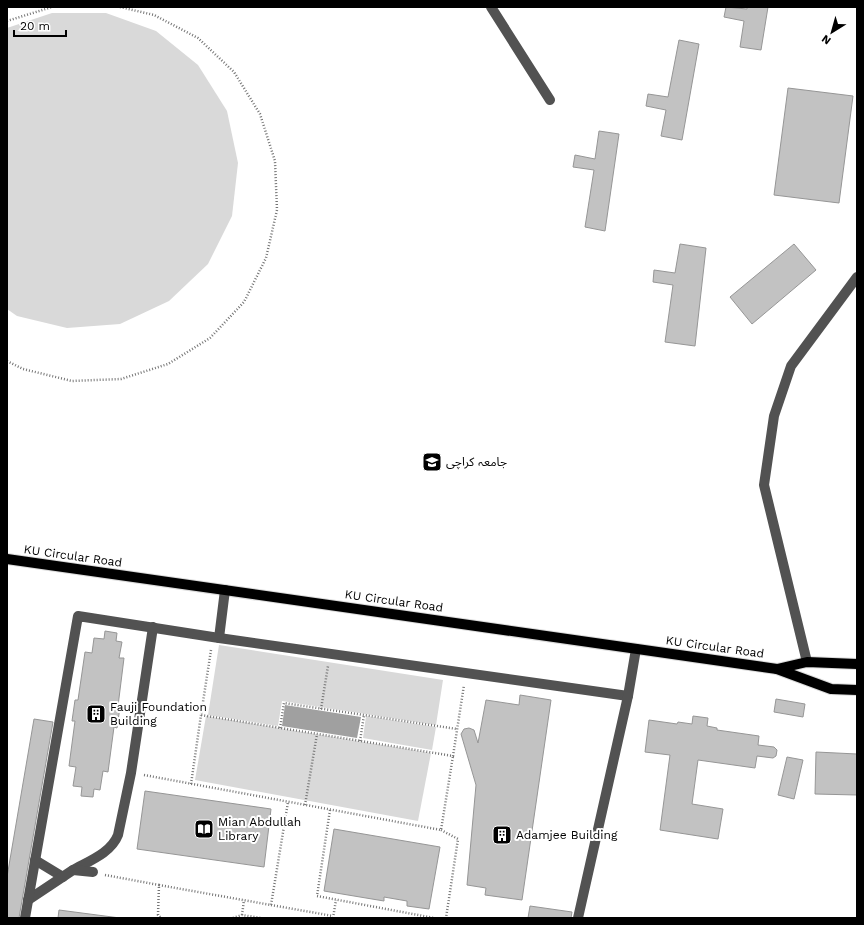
<svg xmlns="http://www.w3.org/2000/svg" width="864" height="925" viewBox="0 0 864 925" font-family="'Work Sans','Noto Sans Arabic',sans-serif">
  <style>
    .green { fill: #d9d9d9 }
    .water { fill: #a0a0a0 }
    .building { fill: #c2c2c2; stroke: #969696 }
    .lines { fill: none; stroke-linecap: round; stroke-linejoin: round }
    .major-casing { stroke: #dbdbdb; stroke-width: 12 }
    .path { stroke: #747474; stroke-width: 2.5; stroke-dasharray: 1 2; stroke-linecap: butt }
    .minor { stroke: #525252; stroke-width: 10 }
    .major { stroke: #000; stroke-width: 10 }
    .labels { text-anchor: middle; stroke-width: 4; stroke-linejoin: round; paint-order: stroke }
    .poi-label { font-size: 12px; fill: #000; stroke: #fff; text-anchor: start }
    .street-label { font-size: 12px; fill: #000; stroke: #fff }
  </style>
  <rect width="100%" height="100%" fill="#fff"/>
  <!-- green -->
  <g class="green">
    <path d="M52,13H106L156,31L198,65L227,111L238,163L232,216L208,264L169,301L120,324L67,328L17,316L7,309V28Z"/>
    <path d="M219,645L443,680L436,725L282,701L278,726L208,715Z"/>
    <path d="M206,716L431,753L418,821L195,780Z"/>
    <path d="M366,716L436,727L432,750L363,738Z"/>
  </g>
  <!-- water -->
  <path class="water" d="M285,705L361,717L357,738L282,726Z"/>
  <!-- building -->
  <g class="building">
    <path d="M726,7L747,9V7H768L761,50L740,47L744,21L724,17Z"/>
    <path d="M679,40L699,44L682,140L661,136L666,110L646,106L648,94L668,97Z"/>
    <path d="M788,88L853,96L839,203L774,195Z"/>
    <path d="M599,131L619,134L605,231L585,227L594,170L573,167L575,155L595,159Z"/>
    <path d="M680,244L706,248L695,346L665,342L673,285L653,282L654,270L675,273Z"/>
    <path d="M794,244L816,270L752,324L730,297Z"/>
    <path d="M105,631L117,633L116,641L122,642L119,658H124L118,706L120,707L117,728L114,727L108,772L103,771L100,790L94,789L93,797L81,796L82,787L73,786L76,767L69,766L75,721H72L75,700H78L85,652L92,653L94,638L104,639Z"/>
    <path d="M520,695L551,700L522,900L485,895L486,888L467,885L476,785L461,734L464,729L469,728L474,730L478,743L486,700L519,705Z"/>
    <path d="M776,699L805,704L803,717L774,712Z"/>
    <path d="M693,716L708,718L707,726L717,728V730L759,736L758,745L774,747L777,750L776,756L773,758L757,756L755,768L698,760L692,804L723,809L718,839L660,830L670,755L645,752L649,720L677,724L678,722L692,724Z"/>
    <path d="M34,719L53,722L19,918H7V877Z"/>
    <path d="M816,752L857,754V795L815,794Z"/>
    <path d="M787,757L803,760L794,799L778,795Z"/>
    <path d="M145,791L271,809L264,867L137,849Z"/>
    <path d="M334,829L440,847L429,909L407,906V901L384,897V901L324,891Z"/>
    <path d="M530,906L572,912L571,918H528Z"/>
    <path d="M59,910L120,918H58Z"/>
  </g>
  <g class="lines">
    <defs>
      <g id="major">
        <path d="M7,559L777,669L831,689L857,690"/>
        <path d="M777,669L807,662L857,664"/>
      </g>
    </defs>
    <!-- major casing -->
    <use href="#major" class="major-casing"/>
    <!-- path -->
    <g class="path">
      <path d="M7,21L52,7"/>
      <path d="M7,361L23,369L72,381L121,379L168,364L210,338L244,302L266,258L277,210L275,161L260,114L234,72L198,38L154,15L120,7"/>
      <path d="M211,650L201,715L453,756L464,685"/>
      <path d="M321,709L328,666"/>
      <path d="M280,728L284,703L457,729"/>
      <path d="M360,741L364,715"/>
      <path d="M144,775L441,830L453,756"/>
      <path d="M191,784L201,715"/>
      <path d="M305,805L317,734"/>
      <path d="M330,810L317,896L434,918"/>
      <path d="M441,830L458,839L446,918"/>
      <path d="M105,875L159,885L158,915L161,918"/>
      <path d="M159,885L271,905L288,802"/>
      <path d="M271,905L333,916"/>
      <path d="M242,915L244,900"/>
      <path d="M233,918L242,915L261,918"/>
      <path d="M333,918L336,900"/>
    </g>
    <!-- minor -->
    <g class="minor">
      <path d="M491,7L550,100"/>
      <path d="M219,638L628,696"/>
      <path d="M807,662L764,485L774,416L791,366L857,277"/>
      <path d="M35,860L63,877"/>
      <path d="M73,870C89,861 111,853 118,835L131,773L153,627"/>
      <path d="M28,900L73,870L93,872"/>
      <path d="M25,918L78,616L219,638L225,590"/>
      <path d="M578,918L628,696L636,649"/>
    </g>
    <!-- major -->
    <use href="#major" class="major"/>
  </g>
  <!-- icons -->
  <defs>
    <symbol id="university-square" viewBox="-11 -11 22 22"><rect x="-9" y="-9" width="18" height="18" rx="4" fill="#000" stroke="#fff"/><path d="M0-5L7-2L0 1L-7-2ZM-4 1L0 2.5L4 1V4Q0 6-4 4Z" fill="#fff"/></symbol>
    <symbol id="building-square" viewBox="-11 -11 22 22"><rect x="-9" y="-9" width="18" height="18" rx="4" fill="#000" stroke="#fff"/><path d="M-4-6H4V6H1V3H-1V6H-4ZM-2.5-4.3h1.7v1.8h-1.7ZM.8-4.3h1.7v1.8H.8ZM-2.5-1h1.7V.8h-1.7ZM.8-1h1.7V.8H.8Z" fill="#fff"/></symbol>
    <symbol id="library-square" viewBox="-11 -11 22 22"><rect x="-9" y="-9" width="18" height="18" rx="4" fill="#000" stroke="#fff"/><path d="M-6-4Q-3-5.5-.7-3.5V5Q-3 3-6 4ZM6-4Q3-5.5 .7-3.5V5Q3 3 6 4Z" fill="#fff"/></symbol>
  </defs>
  <g fill-rule="evenodd">
    <use href="#university-square" x="421" y="451" width="22" height="22"/>
    <use href="#building-square" x="85" y="703" width="22" height="22"/>
    <use href="#library-square" x="193" y="818" width="22" height="22"/>
    <use href="#building-square" x="491" y="824" width="22" height="22"/>
  </g>
  <g class="labels">
    <!-- poi labels -->
    <g class="poi-label">
      <text x="446" y="466">جامعہ کراچی</text>
      <text x="110" y="711">Fauji Foundation<tspan x="110" dy="14">Building</tspan></text>
      <text x="218" y="826">Mian Abdullah<tspan x="218" dy="14">Library</tspan></text>
      <text x="516" y="839">Adamjee Building</text>
    </g>
    <!-- street labels -->
    <g class="street-label">
      <text transform="translate(73 556) rotate(8)" y="4">KU Circular Road</text>
      <text transform="translate(394 601) rotate(8)" y="4">KU Circular Road</text>
      <text transform="translate(715 647) rotate(8)" y="4">KU Circular Road</text>
    </g>
  </g>
  <!-- border -->
  <rect width="864" height="925" fill="none" stroke="#000000" stroke-width="16"/>
  <!-- north arrow -->
  <g transform="translate(832 32) rotate(217)" stroke="#ffffff" stroke-width="3" paint-order="stroke">
  <path d="M0-3L7 15L0 10L-7 15Z" fill="#000000"/>
  <text y="-6" font-size="11" font-weight="bold" text-anchor="middle" fill="#000000">N</text>
  </g>
  <!-- scale -->
  <path d="M14 30v6h52v-6" fill="none" stroke="#000000" stroke-width="2"/>
  <text x="20" y="30" font-size="12" fill="#000000" stroke="#ffffff" stroke-width="3" paint-order="stroke">20 m</text>
</svg>
